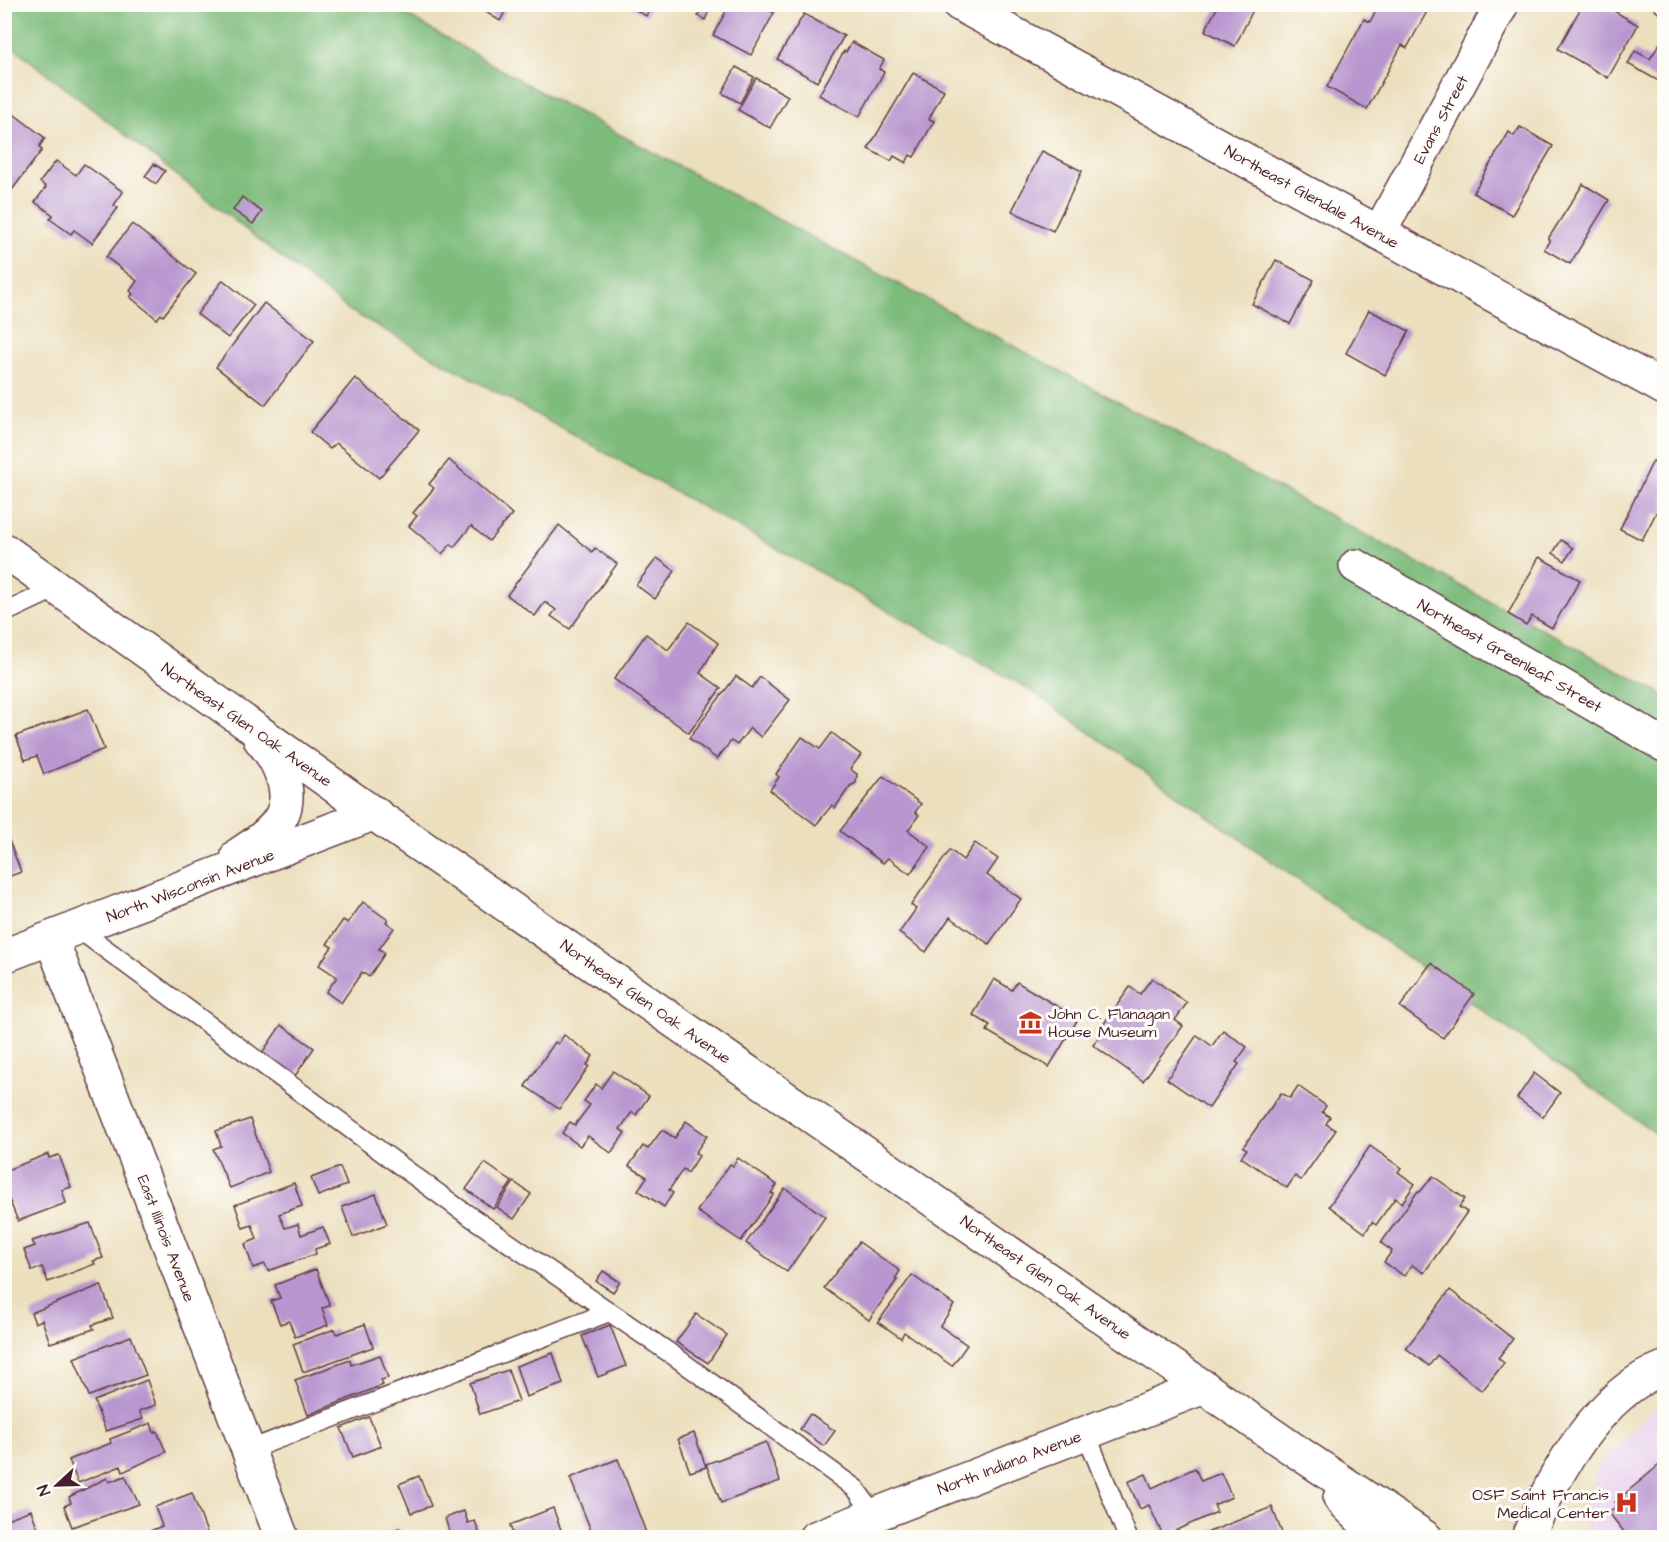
<svg xmlns="http://www.w3.org/2000/svg" width="1669" height="1542" viewBox="0 0 1669 1542" font-family="'Architects Daughter',sans-serif">
  <style>
    .built { fill: #e8d2ee }
    .forest { fill: #7ebc7b; stroke: #646e53; stroke-width: 1.5 }
    .building { fill: #b896cf }
    .lines { fill: none; stroke-linecap: round; stroke-linejoin: round }
    .service-casing { stroke: #623c41; stroke-width: 21 }
    .minor-casing { stroke: #623c41; stroke-width: 36 }
    .tertiary-casing { stroke: #623c41; stroke-width: 36 }
    .service { stroke: #fff; stroke-width: 18 }
    .minor { stroke: #fff; stroke-width: 33 }
    .tertiary { stroke: #fff; stroke-width: 33 }
    .labels { text-anchor: middle; stroke-width: 6; stroke-linejoin: round; paint-order: stroke }
    .street-label { font-size: 16px; fill: #4a1f2b; stroke: #fdfcf7 }
    .poi-label { font-size: 16px; fill: #4a1f2b; stroke: #fdfcf7; text-anchor: start }
  </style>
  <rect width="100%" height="100%" fill="#fdfcf7"/>
  <filter id="ink" filterUnits="userSpaceOnUse"><feTurbulence type="fractalNoise" baseFrequency=".0167" numOctaves="2"/><feDisplacementMap in="SourceGraphic" scale="12" xChannelSelector="R" yChannelSelector="G"/><feConvolveMatrix kernelMatrix="1 2 1 2 8 2 1 2 1" color-interpolation-filters="sRGB"/></filter>
  <filter id="wash" filterUnits="userSpaceOnUse"><feTurbulence type="fractalNoise" baseFrequency=".008" numOctaves="4" result="noise"/><feDisplacementMap in="SourceGraphic" scale="24" xChannelSelector="R" yChannelSelector="G"/><feGaussianBlur stdDeviation="1.35" result="paint"/><feColorMatrix in="noise" values="0 0 0 0 0 0 0 0 0 0 0 0 0 0 0 0 0 1.4 0 .05"/><feComposite in="paint" operator="in"/></filter>
  <g filter="url(#wash)">
    <rect width="100%" height="100%" fill="#ebdfbd"/>
    <!-- built -->
    <path class="built" d="M1664,1406V1537L1582,1538L1597,1468L1653,1409Z"/>
    <!-- forest -->
    <path class="forest" d="M4,5H389L537,90L1664,695V1139L1027,688L349,310L5,41Z"/>
    <g id="blocks">
      <!-- building -->
      <g class="building">
        <path d="M473,4H509L500,21Z"/>
        <path d="M626,4H652L646,16Z"/>
        <path d="M730,4H759L774,13L751,55L713,35Z"/>
        <path d="M1219,4H1256L1235,46L1205,31Z"/>
        <path d="M1379,4H1431L1407,48L1402,45L1367,109L1327,87L1364,19L1370,22Z"/>
        <path d="M1583,4H1602L1638,25L1608,78L1558,49Z"/>
        <path d="M702,8L709,11L705,20L698,16Z"/>
        <path d="M804,14L844,36L817,82L777,59Z"/>
        <path d="M852,42L884,60L879,69L884,72L859,117L819,95L844,51L846,52Z"/>
        <path d="M1660,43L1664,46V84L1628,64L1635,51L1650,59Z"/>
        <path d="M736,67L754,77L740,103L722,93Z"/>
        <path d="M913,73L944,90L929,119L934,121L914,157L910,155L906,163L894,156L891,161L868,149Z"/>
        <path d="M756,78L788,96L770,128L738,110Z"/>
        <path d="M7,109L45,138L39,147L42,150L6,198L5,112Z"/>
        <path d="M1520,127L1553,146L1512,215L1473,193L1509,132L1514,136Z"/>
        <path d="M1042,151L1082,171L1053,231L1012,211Z"/>
        <path d="M56,161L76,175L84,164L123,192L114,205L118,208L92,243L74,230L71,234L50,219L53,215L35,202L46,187L40,182Z"/>
        <path d="M154,164L165,171L156,184L145,176Z"/>
        <path d="M1583,184L1609,200L1570,264L1544,249L1550,240L1548,239Z"/>
        <path d="M242,197L262,212L253,224L233,210Z"/>
        <path d="M132,224L196,274L163,316L161,314L157,319L130,297L133,294L130,291L137,281L106,257Z"/>
        <path d="M1276,260L1314,280L1290,324L1252,304Z"/>
        <path d="M223,280L254,305L228,338L197,314Z"/>
        <path d="M264,303L314,341L265,405L216,367Z"/>
        <path d="M1369,310L1409,331L1385,375L1346,353Z"/>
        <path d="M355,378L419,430L379,478L336,443L330,449L310,432Z"/>
        <path d="M1658,455L1664,459V516L1656,513L1642,540L1620,529L1653,461L1655,462Z"/>
        <path d="M449,460L512,514L489,541L471,526L454,547L451,544L442,554L409,526L417,516L413,513L434,488L429,484Z"/>
        <path d="M559,525L592,552L595,548L617,564L570,629L551,616L556,610L545,602L535,616L507,595Z"/>
        <path d="M1561,540L1573,548L1565,561L1553,553Z"/>
        <path d="M1539,557L1580,580L1552,628L1532,616L1526,625L1508,614Z"/>
        <path d="M657,558L675,571L655,599L636,585Z"/>
        <path d="M689,622L718,643L700,673L721,688L689,733L614,679L646,634L668,650Z"/>
        <path d="M736,676L752,688L760,677L790,700L761,737L750,728L737,745L731,741L717,759L689,738Z"/>
        <path d="M88,709L104,749L44,774L37,756L25,760L16,736Z"/>
        <path d="M832,733L861,755L850,769L857,774L856,783L850,786L835,808L832,805L816,825L770,790L779,777L776,774L802,737L820,749Z"/>
        <path d="M883,776L921,804L915,812L919,815L908,830L930,847L910,874L888,858L883,863L840,831Z"/>
        <path d="M5,830L21,872L5,878Z"/>
        <path d="M975,843L998,859L987,875L1021,899L989,944L950,917L926,952L899,933L916,909L911,905L950,850L963,860Z"/>
        <path d="M363,902L388,920L386,922L394,928L379,949L385,953L369,977L362,972L341,1003L326,992L337,977L319,965L332,947L327,944L343,920L348,923Z"/>
        <path d="M1431,963L1474,994L1443,1038L1400,1007Z"/>
        <path d="M1152,978L1187,1003L1175,1020L1183,1026L1143,1081L1093,1045L1101,1034L1098,1032L1130,987L1140,994Z"/>
        <path d="M994,979L1012,990L1017,982L1078,1019L1049,1067L987,1031L990,1025L973,1015Z"/>
        <path d="M281,1025L314,1048L295,1076L262,1053Z"/>
        <path d="M1223,1030L1247,1047L1236,1062L1239,1064L1209,1108L1167,1079L1197,1035L1212,1046Z"/>
        <path d="M564,1035L593,1056L587,1065L589,1066L559,1109L525,1086L555,1042L558,1044Z"/>
        <path d="M613,1071L649,1096L636,1115L632,1112L620,1129L625,1133L611,1153L588,1136L580,1146L562,1133L570,1122L575,1125L590,1105L584,1101L596,1084L601,1088Z"/>
        <path d="M1534,1073L1560,1093L1543,1117L1517,1098Z"/>
        <path d="M1298,1086L1326,1106L1322,1112L1330,1117L1326,1124L1336,1130L1301,1180L1295,1176L1287,1188L1241,1157L1247,1149L1243,1147L1281,1093L1290,1098Z"/>
        <path d="M250,1119L269,1172L230,1188L213,1149L221,1146L216,1131Z"/>
        <path d="M686,1121L707,1136L695,1153L699,1156L688,1173L683,1169L669,1190L673,1193L664,1207L638,1190L647,1177L629,1166L643,1146L648,1149L662,1130L675,1138Z"/>
        <path d="M1370,1146L1401,1168L1398,1172L1415,1184L1402,1203L1395,1198L1376,1225L1372,1222L1365,1233L1329,1206Z"/>
        <path d="M48,1154L49,1158L59,1155L71,1187L62,1190L66,1203L18,1221L4,1187V1171Z"/>
        <path d="M738,1158L777,1185L771,1193L774,1194L741,1241L697,1211L730,1164L733,1166Z"/>
        <path d="M485,1163L512,1182L493,1209L466,1189Z"/>
        <path d="M340,1167L347,1185L318,1196L311,1178Z"/>
        <path d="M1433,1176L1465,1199L1459,1207L1467,1212L1424,1273L1412,1265L1404,1276L1384,1262L1392,1251L1381,1243L1418,1191L1420,1192Z"/>
        <path d="M514,1182L531,1194L514,1219L497,1207Z"/>
        <path d="M294,1183L302,1206L279,1214L285,1228L298,1224L301,1235L323,1227L330,1244L315,1249L316,1254L268,1271L265,1264L253,1268L245,1244L257,1239L252,1225L243,1228L235,1205Z"/>
        <path d="M785,1188L825,1217L787,1272L746,1243Z"/>
        <path d="M376,1194L387,1224L353,1237L342,1207Z"/>
        <path d="M90,1223L103,1258L93,1261L95,1264L48,1282L42,1267L32,1271L24,1250L35,1246L32,1241Z"/>
        <path d="M859,1242L900,1271L895,1279L897,1280L869,1320L824,1288Z"/>
        <path d="M316,1269L330,1306L322,1308L328,1325L295,1337L289,1321L280,1324L271,1301L280,1298L275,1285Z"/>
        <path d="M603,1271L620,1282L613,1292L596,1281Z"/>
        <path d="M912,1275L954,1305L940,1326L967,1345L952,1366L904,1332L901,1338L878,1322Z"/>
        <path d="M101,1285L113,1318L92,1325L94,1329L50,1343L42,1320L35,1323L31,1313Z"/>
        <path d="M1450,1290L1513,1339L1498,1358L1504,1363L1482,1391L1437,1355L1429,1366L1406,1348Z"/>
        <path d="M696,1314L727,1335L708,1363L676,1342Z"/>
        <path d="M365,1324L373,1347L303,1372L293,1344L335,1329L337,1334Z"/>
        <path d="M610,1325L626,1366L598,1377L582,1336Z"/>
        <path d="M131,1336L146,1375L89,1396L74,1358Z"/>
        <path d="M553,1353L563,1384L526,1397L516,1366Z"/>
        <path d="M380,1355L388,1378L381,1380L383,1385L308,1415L295,1380L350,1360L351,1365Z"/>
        <path d="M508,1370L519,1401L480,1414L470,1383Z"/>
        <path d="M147,1380L156,1405L139,1411L143,1419L106,1431L94,1401Z"/>
        <path d="M810,1414L835,1431L824,1446L800,1429Z"/>
        <path d="M369,1417L381,1446L353,1457L341,1428Z"/>
        <path d="M151,1423L154,1433L157,1431L166,1452L123,1472L121,1466L78,1483L69,1460L111,1443L110,1439Z"/>
        <path d="M694,1433L706,1467L690,1472L678,1439Z"/>
        <path d="M766,1442L780,1481L721,1503L706,1464Z"/>
        <path d="M618,1459L648,1538H594L570,1478Z"/>
        <path d="M1664,1461V1538H1629L1609,1513L1618,1505L1615,1502Z"/>
        <path d="M1195,1468L1201,1481L1221,1473L1232,1497L1214,1505L1217,1512L1163,1536L1149,1505L1140,1509L1128,1482L1146,1474L1152,1488Z"/>
        <path d="M125,1476L139,1504L72,1527L64,1506L71,1503L69,1497L107,1478L109,1482Z"/>
        <path d="M419,1476L431,1506L411,1513L399,1484Z"/>
        <path d="M192,1493L209,1538H134L162,1526L155,1507Z"/>
        <path d="M1272,1507L1284,1538H1211L1209,1532Z"/>
        <path d="M553,1508L564,1538H514L510,1525Z"/>
        <path d="M31,1510L41,1538H4V1520Z"/>
        <path d="M464,1511L468,1523L475,1521L481,1538H437L436,1535L449,1531L445,1518Z"/>
        <path d="M399,1528L402,1538H374V1537Z"/>
      </g>
    </g>
  </g>
  <g filter="url(#ink)">
    <use href="#blocks" fill-opacity="0" stroke="#623c41" stroke-width="1.5"/>
    <g class="lines">
      <defs>
        <g id="service">
          <path d="M1663,4L1664,5"/>
          <path d="M4,613L57,588"/>
          <path d="M77,928L458,1208L677,1358L856,1489L874,1515"/>
          <path d="M1086,1433L1128,1538"/>
          <path d="M249,1450L609,1312"/>
        </g>
        <g id="minor">
          <path d="M959,4L1664,388"/>
          <path d="M1379,233L1502,4"/>
          <path d="M1356,566L1664,745"/>
          <path d="M51,938L282,1538"/>
          <path d="M815,1538L1204,1387"/>
          <path d="M1528,1538C1551,1476 1600,1392 1664,1368"/>
        </g>
        <g id="tertiary">
          <path d="M4,550L357,802L1290,1447L1426,1538"/>
          <path d="M238,855C253,845 271,834 281,817C295,792 277,758 260,739"/>
          <path d="M4,956L375,813"/>
          <path d="M1340,1498L1380,1538"/>
        </g>
      </defs>
      <!-- service casing -->
      <use href="#service" class="service-casing"/>
      <!-- minor casing -->
      <use href="#minor" class="minor-casing"/>
      <!-- tertiary casing -->
      <use href="#tertiary" class="tertiary-casing"/>
      <!-- service -->
      <use href="#service" class="service"/>
      <!-- minor -->
      <use href="#minor" class="minor"/>
      <!-- tertiary -->
      <use href="#tertiary" class="tertiary"/>
    </g>
  </g>
  <!-- icons -->
  <defs>
    <symbol id="museum-bare" viewBox="-9 -9 18 18"><path d="M0-6L6-3V-2H-6V-3ZM-5-1h2V3h-2ZM-1-1h2V3h-2ZM3-1h2V3H3ZM-6 4H6V6H-6Z" fill="#c8321e" stroke="#fdfcf7" stroke-width="2.5" paint-order="stroke"/></symbol>
    <symbol id="hospital-bare" viewBox="-9 -9 18 18"><path d="M-5-5h3v3.5h4V-5h3V5h-3V1.5h-4V5h-3Z" fill="#c8321e" stroke="#fdfcf7" stroke-width="2.5" paint-order="stroke"/></symbol>
  </defs>
  <g fill-rule="evenodd">
    <use href="#museum-bare" x="1014" y="1006" width="33" height="33"/>
    <use href="#hospital-bare" x="1610" y="1486" width="33" height="33"/>
  </g>
  <g class="labels">
    <!-- street labels -->
    <g class="street-label">
      <text transform="translate(1440 119) rotate(-62)" y="6">Evans Street</text>
      <text transform="translate(1312 196) rotate(29)" y="6">Northeast Glendale Avenue</text>
      <text transform="translate(1510 655) rotate(30)" y="6">Northeast Greenleaf Street</text>
      <text transform="translate(247 724) rotate(35)" y="6">Northeast Glen Oak Avenue</text>
      <text transform="translate(190 885) rotate(-21)" y="6">North Wisconsin Avenue</text>
      <text transform="translate(646 1001) rotate(35)" y="6">Northeast Glen Oak Avenue</text>
      <text transform="translate(167 1238) rotate(69)" y="6">East Illinois Avenue</text>
      <text transform="translate(1046 1277) rotate(35)" y="6">Northeast Glen Oak Avenue</text>
      <text transform="translate(1009 1462) rotate(-21)" y="6">North Indiana Avenue</text>
    </g>
    <!-- poi labels -->
    <g class="poi-label">
      <text x="1048" y="1019">John C. Flanagan<tspan x="1048" dy="18">House Museum</tspan></text>
      <text x="1609" y="1500" text-anchor="end">OSF Saint Francis<tspan x="1609" dy="18">Medical Center</tspan></text>
    </g>
  </g>
  <!-- margin -->
  <rect width="1669" height="1542" fill="none" stroke="#fdfcf7" stroke-width="24"/>
  <!-- north arrow -->
  <g transform="translate(57 1485) rotate(248)" stroke="#fdfcf7" stroke-width="4.5" paint-order="stroke">
  <path d="M0-4.5L10 22L0 15L-10 22Z" fill="#4a1f2b"/>
  <text y="-9" font-size="16" font-weight="bold" text-anchor="middle" fill="#4a1f2b">N</text>
  </g>
</svg>
